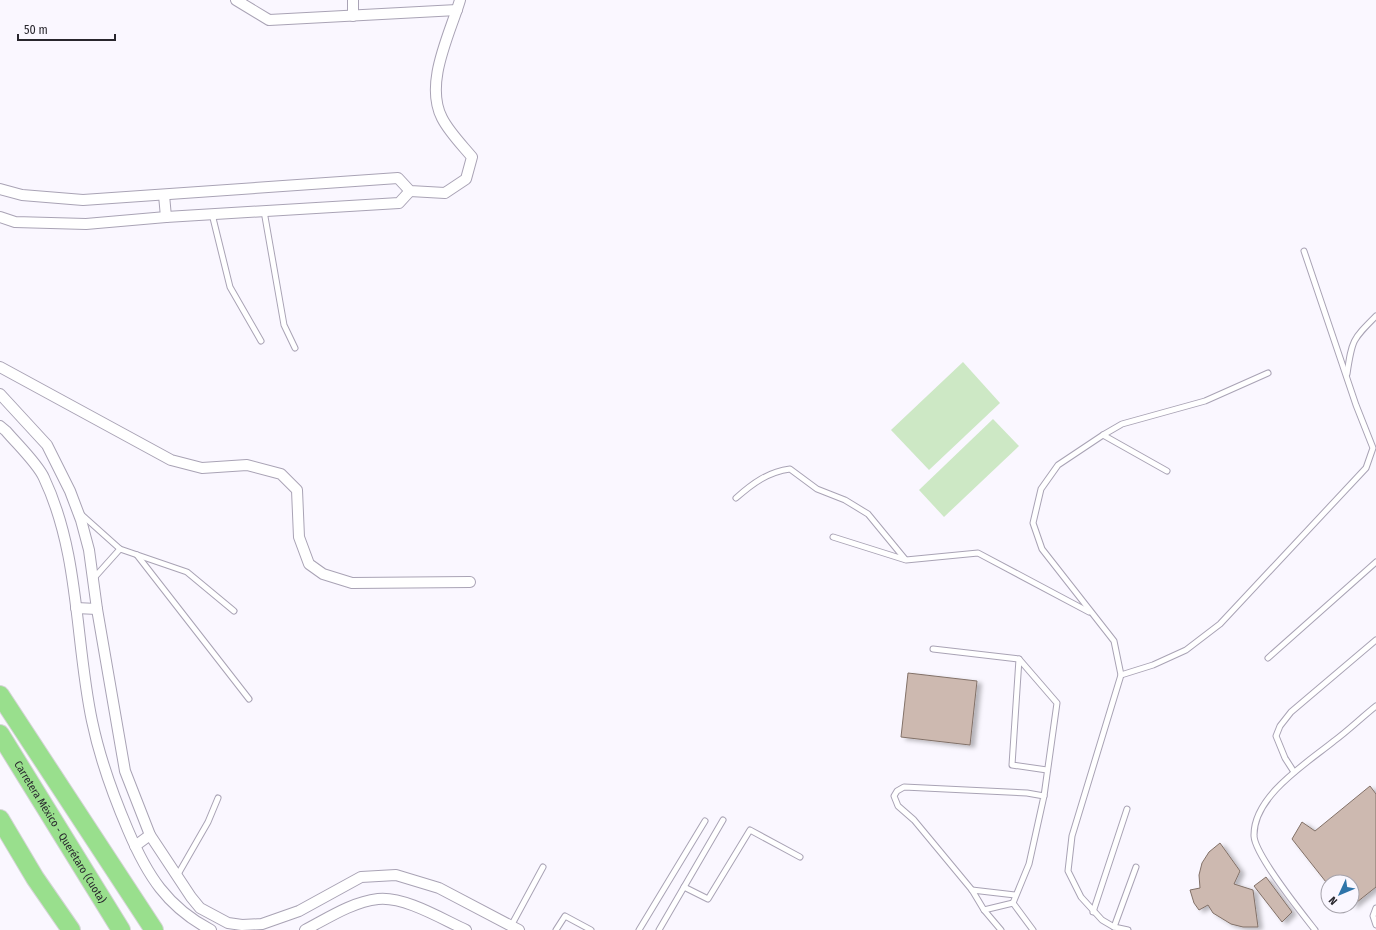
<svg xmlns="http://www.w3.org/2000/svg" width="1376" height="930" viewBox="0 0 1376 930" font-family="'Fira Sans Condensed',sans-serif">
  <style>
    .green { fill: #cde8c5 }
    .building { fill: #cdb9b0; stroke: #827168; filter: url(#shadow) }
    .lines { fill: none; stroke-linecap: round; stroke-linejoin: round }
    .lane-casing { stroke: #a9a3b5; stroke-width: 7 }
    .street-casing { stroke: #a9a3b5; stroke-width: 12 }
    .highway-casing { stroke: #d4d4d5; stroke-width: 20 }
    .lane { stroke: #fff; stroke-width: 5 }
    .street { stroke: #fff; stroke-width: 10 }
    .highway { stroke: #99df8d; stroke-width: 18 }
    .labels { text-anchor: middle; stroke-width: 3; stroke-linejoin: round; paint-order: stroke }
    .street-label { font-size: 11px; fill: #28262d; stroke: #faf7ff }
  </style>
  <defs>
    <filter id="shadow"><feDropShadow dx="4.5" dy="2.5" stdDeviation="2" flood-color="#0004"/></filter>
  </defs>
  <rect width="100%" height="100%" fill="#faf7ff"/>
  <!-- green -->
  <g class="green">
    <path d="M963,362L1000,403L929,470L891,430Z"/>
    <path d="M993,419L1019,446L944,517L919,490Z"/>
  </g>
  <!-- building -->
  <g class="building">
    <path d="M908,673L977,681L970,745L901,737Z"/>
    <path d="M1370,786L1376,794V887L1352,906V882H1326L1292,839L1302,822L1315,831Z"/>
    <path d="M1220,843L1240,871L1234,884L1253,890L1258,927H1243L1231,924L1213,913L1208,905L1199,910L1194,903L1190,890L1200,888L1199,875L1202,863L1209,852Z"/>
    <path d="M1266,877L1292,912L1282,922L1254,886Z"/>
  </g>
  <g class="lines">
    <defs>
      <g id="lane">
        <path d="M264,211L284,325L295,348"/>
        <path d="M212,214L230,287L261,341"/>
        <path d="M1347,374C1352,340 1352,340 1376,316"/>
        <path d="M1103,435L1167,471"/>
        <path d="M736,498C753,483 768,472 790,469L817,489L845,500L868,514L905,559"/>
        <path d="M82,515L120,549L187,572L234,611"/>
        <path d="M833,537L906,560L978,553L1089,612"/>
        <path d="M137,555L249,699"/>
        <path d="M94,578L120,549"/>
        <path d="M933,649L1019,659L1057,703L1044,796"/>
        <path d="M1268,658L1376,562"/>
        <path d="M1019,659L1012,765L1047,770"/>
        <path d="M1121,675L1114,641L1042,549L1033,523L1041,489L1058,465L1103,435L1122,424L1205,401L1268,373"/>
        <path d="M1294,772L1285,758L1276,736L1280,726L1291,712L1376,640"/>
        <path d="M177,876L208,822L218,798"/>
        <path d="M684,887L708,899L750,830L800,857"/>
        <path d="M972,890L1015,895"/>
        <path d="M1376,908L1373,916L1376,925"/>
        <path d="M984,910L1013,903"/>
        <path d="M1093,912L1127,809"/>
        <path d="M511,926L543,867"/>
        <path d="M1114,927L1136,867"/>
        <path d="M556,930L565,916L591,930"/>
        <path d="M639,930L705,821"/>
        <path d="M659,930L723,820"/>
        <path d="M1001,930L984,910L972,890L914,820L898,806L894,796L897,791L904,787L1027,793L1044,796L1029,864L1013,903L1033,930"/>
        <path d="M1128,930L1114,927L1102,920L1081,897L1068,871L1072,836L1121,675L1153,665L1186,650L1220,624L1366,468L1373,448L1356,405L1304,251"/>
        <path d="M1315,930C1301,912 1255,855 1254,836C1253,796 1307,763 1334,741C1349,730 1362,717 1376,706"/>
      </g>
      <g id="street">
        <path d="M236,0L269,20L457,10"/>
        <path d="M353,0V16"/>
        <path d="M0,189L22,195L83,200L398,178L410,191L445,193L466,179L472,157C462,145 449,132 442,118C424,83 450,34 460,0"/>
        <path d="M164,195L166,217"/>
        <path d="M0,217L15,222L86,224L166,217L399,203L410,191"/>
        <path d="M0,367L171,460L202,468L247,465L281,474L297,490L299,537L309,564L323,574L352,583L470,582"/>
        <path d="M0,394L47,445L70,491L81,520L89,550L97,609L125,771L150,835L191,897L200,908L228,923L242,925L262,924L299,911L361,877L396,875L439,888L519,930"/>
        <path d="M0,426L6,431C17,444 38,464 44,478C80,554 75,641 92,721C100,759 113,795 128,830C147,875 167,907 211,930"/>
        <path d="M76,608L97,609"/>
        <path d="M135,846L150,835"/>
        <path d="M305,930C328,918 352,902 378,899C404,896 442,919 466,930"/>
      </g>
      <g id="highway">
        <path d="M0,695L154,930"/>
        <path id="s1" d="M0,734L121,930"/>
        <path d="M0,819L35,878L71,930"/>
      </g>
    </defs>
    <!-- lane casing -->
    <use href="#lane" class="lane-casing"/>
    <!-- street casing -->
    <use href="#street" class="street-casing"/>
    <!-- highway casing -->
    <use href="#highway" class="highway-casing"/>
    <!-- lane -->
    <use href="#lane" class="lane"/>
    <!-- street -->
    <use href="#street" class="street"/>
    <!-- highway -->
    <use href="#highway" class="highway"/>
  </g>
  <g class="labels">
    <!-- street labels -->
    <g class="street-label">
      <text dy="4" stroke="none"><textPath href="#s1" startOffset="115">Carretera México - Querétaro (Cuota)</textPath></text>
    </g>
  </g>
  <!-- north arrow -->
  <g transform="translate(1340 894) rotate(226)"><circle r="19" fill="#faf7ff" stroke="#a6a3ab"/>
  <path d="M0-3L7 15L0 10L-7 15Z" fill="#2e74a9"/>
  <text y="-6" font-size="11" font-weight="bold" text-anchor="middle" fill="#28262d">N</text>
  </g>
  <!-- scale -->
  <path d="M18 34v6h97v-6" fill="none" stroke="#28262d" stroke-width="2"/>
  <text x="24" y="34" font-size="12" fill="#28262d" stroke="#faf7ff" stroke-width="3" paint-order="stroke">50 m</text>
</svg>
